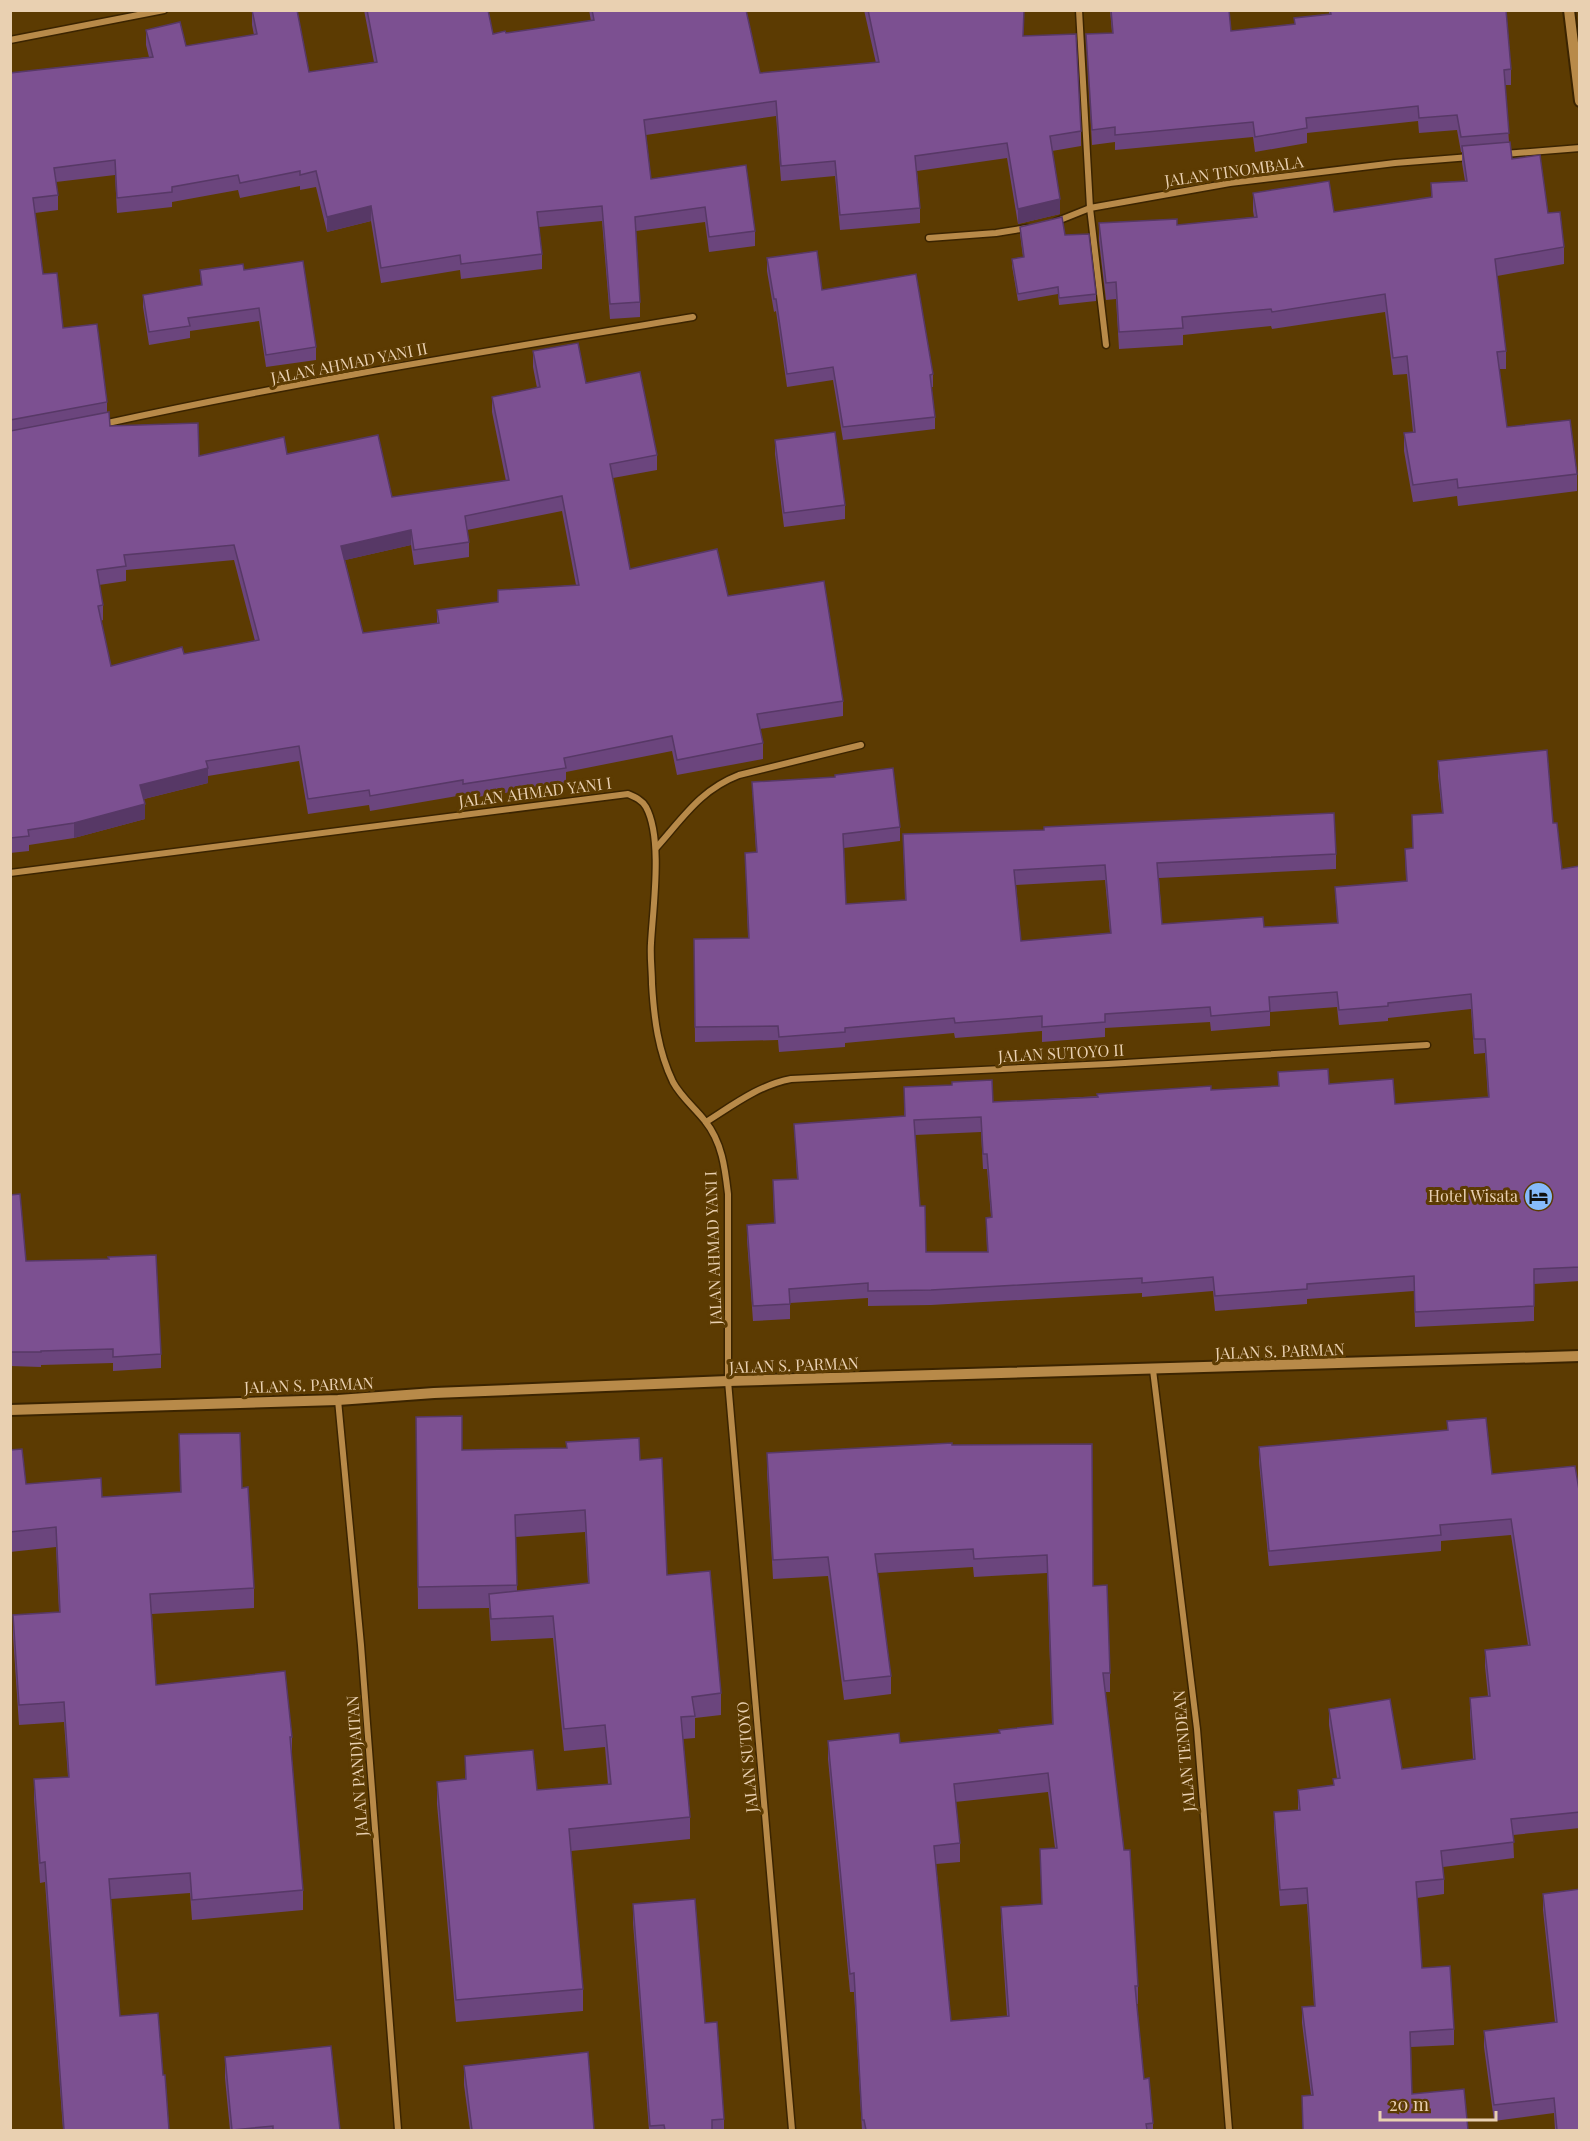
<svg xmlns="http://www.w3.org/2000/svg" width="1590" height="2141" viewBox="0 0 1590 2141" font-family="'Playfair Display',serif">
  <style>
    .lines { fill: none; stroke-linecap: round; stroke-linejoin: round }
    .minor-casing { stroke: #3b2400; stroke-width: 9 }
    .tertiary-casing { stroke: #3b2400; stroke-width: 14 }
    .minor { stroke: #b88a49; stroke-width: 6 }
    .tertiary { stroke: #b88a49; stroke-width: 10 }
    .wall { fill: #6b457d; fill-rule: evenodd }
    .shaded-wall { fill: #573866 }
    .building { fill: #7c5091; stroke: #573866; stroke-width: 1.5; fill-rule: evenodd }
    .labels { text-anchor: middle; stroke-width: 6; stroke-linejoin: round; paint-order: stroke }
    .street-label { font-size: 16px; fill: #e9d0b1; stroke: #5c3b02 }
    .poi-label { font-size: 16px; fill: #e9d0b1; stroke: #5c3b02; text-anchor: end }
  </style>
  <rect width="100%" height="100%" fill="#5c3b02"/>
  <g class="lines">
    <defs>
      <g id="minor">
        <path d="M1079,10L1090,208L1230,183L1395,163L1470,157"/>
        <path d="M10,40L164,10"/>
        <path d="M1504,154L1580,148"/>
        <path d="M1055,222L1090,208L1106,345"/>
        <path d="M929,238L996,233L1027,228"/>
        <path d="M103,424C298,381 496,350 693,317"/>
        <path d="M656,848C683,818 700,790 739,775L861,745"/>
        <path d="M10,873L628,794C635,797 642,800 646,807C663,838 653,907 651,943C650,957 652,971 652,984C654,1018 658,1051 673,1082C681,1097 695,1108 705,1121C722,1142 725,1168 728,1194V1381L792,2130"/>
        <path d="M706,1122C733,1105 759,1085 791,1079L1108,1064L1427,1045"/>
        <path d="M1153,1370L1197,1729L1229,2130"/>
        <path d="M338,1400L361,1645L398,2130"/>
      </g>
      <g id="tertiary">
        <path d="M1569,10L1580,101"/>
        <path d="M10,1410L338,1400L434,1393L728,1381L1580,1356"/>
      </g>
    </defs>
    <!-- minor casing -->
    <use href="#minor" class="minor-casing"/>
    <!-- tertiary casing -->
    <use href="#tertiary" class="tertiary-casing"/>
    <!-- minor -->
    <use href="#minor" class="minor"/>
    <!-- tertiary -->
    <use href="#tertiary" class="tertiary"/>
  </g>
  <!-- wall -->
  <g class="wall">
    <path d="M252,10L309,72L374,62L364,10H488L493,34L506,33L591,21L589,10H746L760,73L876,63L864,10H1024L1023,36L1081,131V146L1052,151L1060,214L1018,224L1007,158L917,171L920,208V223L840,230L835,176L781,181L776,116L646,135L651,179L755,231V246L709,252L705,222L636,231L640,302V317L610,319L602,221L539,227L542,254V269L461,279L460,270L381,283L371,221L327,232L316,187L300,190V186L240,198L238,190L172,202V207L117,213L115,175L56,182L58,195V210L35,213L43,274L63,328L107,402V413L110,426L199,456L287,454L392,497L506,481L492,412V397L537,388L533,367V351L586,383L657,455V470L613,478L630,569L728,596L843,701V716L760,729L763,743V759L677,775L672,751L566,772V784L463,799V795L370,811L369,805L308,814L299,761L208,776V783L144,799L145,819L74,838L29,845V851L10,853V73L149,57L146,45V30L186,46L254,35L252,25ZM562,511L576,585L498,590V602L437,610V623L363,633L345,560L411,545L414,565L469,557V542L467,530ZM234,560L255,641L184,654L111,666L101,621L103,620V605L99,585L126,581V570Z"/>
    <path d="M1110,10H1229L1231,31L1294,24V18L1329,14V10H1506L1511,69V85H1505L1509,142L1512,159L1548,213L1564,247V264L1497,276L1506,351V369H1499L1507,427L1577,474V491L1458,506L1457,496L1413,502L1404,451V433L1413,432L1407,374L1393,375L1385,312L1272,329L1271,326L1183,335V345L1119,349L1116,299L1106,300L1099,241V223L1177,225L1254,217L1253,211V193L1334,212L1431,197V183L1465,181L1462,163V152H1461L1457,130L1419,133L1418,121L1307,133V143L1255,152L1253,137L1115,150V142L1092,145L1086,34L1112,33Z"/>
    <path d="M1020,227L1065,235L1096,294V301L1059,305L1058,294L1018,301L1012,266V259L1023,257L1020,234Z"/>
    <path d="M767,258L822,290L933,374V387H931L935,417V429L843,440L833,380L787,387L776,311L774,312L767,271Z"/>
    <path d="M200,270H244L316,347V360L266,367L259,321L190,331V338L149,345L143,307V295L201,285Z"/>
    <path d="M775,440L845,505V519L784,527L775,454Z"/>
    <path d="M1438,761L1553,823L1562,869L1580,866V1281L1534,1284V1321L1415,1327L1414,1291L1307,1299V1304L1215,1311L1213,1291L1142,1297V1293L931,1305L868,1306V1298L790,1303V1319L753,1321L747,1240V1225L774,1223L773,1180L797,1179L794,1124L904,1116V1087L993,1102L1278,1086V1072L1329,1084L1395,1104L1488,1098L1485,1053L1474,1054L1471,1009L1388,1018V1021L1339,1025L1337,1007L1270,1012V1026L1211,1031L1210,1022L1105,1028V1037L1042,1042V1031L955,1038L954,1033L845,1043V1047L779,1052L778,1040L695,1042L694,939L748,938L745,853L756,852L752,782L900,827V841L844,848L846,904L905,901L903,834L1336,854V869L1159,878L1162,924L1264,927L1337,923L1335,887L1406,881L1405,849L1413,848L1412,815L1442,813L1438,776ZM1105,880L1110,933L1021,941L1016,885ZM981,1132L983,1169H987L991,1217L986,1218L987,1252H926L920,1206L915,1135Z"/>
    <path d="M10,1195L26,1261L161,1354V1368L113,1371V1363L41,1365V1367L10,1366Z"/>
    <path d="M1447,1421L1492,1474L1580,1496V1828L1513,1835L1514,1858L1443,1867L1444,1879V1894L1417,1898L1422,1968L1454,2029V2045L1411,2047L1412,2094L1468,2130L1311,2095L1302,2023V2007L1314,2006L1307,1904L1280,1906L1274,1828V1812L1298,1810V1790L1333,1785V1779L1337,1778L1329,1725V1709L1402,1769L1473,1759L1470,1714V1698L1488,1696L1485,1666V1650L1528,1645L1511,1535L1441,1541V1551L1269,1566L1259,1462V1447L1447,1430Z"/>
    <path d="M179,1434L242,1488L254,1588V1608L152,1614L156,1685L292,1737V1757H291L303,1890V1910L192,1920L190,1893L111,1899L120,2016L169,2130H63L45,1882L40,1883L34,1799V1779L68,1777L64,1722L19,1725L13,1635V1615L59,1612L56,1547L10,1552V1450L26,1484L102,1497L180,1492Z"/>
    <path d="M416,1439L462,1450L640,1460L667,1575L721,1693V1715L695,1718V1738L683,1739L690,1817V1839L571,1851L583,1989V2011L456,2022L437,1804V1782L465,1779V1756L537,1790L608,1784L605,1747L564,1751L553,1638L491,1641L489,1608L418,1609ZM585,1532L588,1583L517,1591L516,1537Z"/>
    <path d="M952,1445L1093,1586L1110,1673V1692H1105L1138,1986V2004H1137L1144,2079L1153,2123V2130H862L854,1992H850L828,1759V1741L900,1743L999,1733L1052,1724L1047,1573L974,1577L973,1567L877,1573L891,1676V1694L844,1700L828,1576L773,1579L767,1472V1453ZM1048,1792L1055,1848L1040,1849L1042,1904L1001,1907V1926L1007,2016L951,2021L936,1864L960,1862V1843L955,1802Z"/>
    <path d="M1543,1894L1580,2130H1555L1554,2113L1494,2121L1484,2047V2031L1555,2022L1543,1910Z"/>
    <path d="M633,1904L705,2023L724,2119V2130H649L633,1923Z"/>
    <path d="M588,2052L594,2130H470L464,2085V2066Z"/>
    <path d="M225,2057L340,2130H230L225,2078Z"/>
  </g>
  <!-- shaded-wall -->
  <g class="shaded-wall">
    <path d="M1060,199V214L1018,224V209Z"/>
    <path d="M371,206V221L327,232V217Z"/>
    <path d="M411,530V545L341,561V546Z"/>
    <path d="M208,768V783L140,800V785Z"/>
    <path d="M145,804V819L74,838V823Z"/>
  </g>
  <!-- building -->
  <g class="building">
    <path d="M252,10H297L309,72L377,62L367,10H488L493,34L505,31L506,33L594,20L592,10H746L760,73L879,62L868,10H1024L1023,36L1076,34L1081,131L1050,136L1060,199L1018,209L1007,143L915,156L920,208L840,215L835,161L781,166L776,101L644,120L651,179L746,165L755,231L709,237L705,207L635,217L640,302L610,304L602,206L537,212L542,254L461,264L460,255L381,268L371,206L327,217L316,171L300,175V171L240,183L238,175L172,187V192L117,198L115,160L54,168L58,195L33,198L43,274L57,273L63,328L97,324L107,402L10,420V73L153,57L146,30L180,22L186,46L257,34Z"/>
    <path d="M1111,10H1229L1231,31L1295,24L1294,18L1331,14L1330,10H1506L1511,69L1504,70L1509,133L1461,137L1457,115L1419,118L1418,106L1306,118L1307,128L1255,137L1253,122L1115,135V127L1092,130L1086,34L1113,33Z"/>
    <path d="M1510,142L1512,159L1540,155L1548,213L1560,212L1564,247L1495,259L1506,351L1497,352L1507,427L1570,420L1577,474L1458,488L1457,479L1413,485L1404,433L1415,432L1407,356L1393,358L1385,294L1272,312L1271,309L1182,317L1183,328L1119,332L1116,282L1106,283L1099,223L1177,219V225L1257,217L1253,193L1329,181L1334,212L1432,197L1431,183L1467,181L1462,146Z"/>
    <path d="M1062,217L1065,235L1089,234L1096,294L1059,298L1058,287L1018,294L1012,259L1024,257L1020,227Z"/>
    <path d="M817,251L822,290L916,274L933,374L930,375L935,417L843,427L833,367L787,374L776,299H774L767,258Z"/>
    <path d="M303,261L316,347L266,355L259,308L188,318L190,326L149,332L143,295L202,285L200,270L243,264L244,270Z"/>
    <path d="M578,343L586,383L640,372L657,455L610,464L630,569L717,549L728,596L824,581L843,701L757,714L763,743L677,760L672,736L564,758L566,768L463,784V780L370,796L369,790L308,799L299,746L206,761L208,768L140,785L145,804L74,823L28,830L29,836L10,838V431L109,412L110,426L198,423L199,456L284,437L287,454L378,435L392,497L509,480L492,397L540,387L533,351ZM562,496L579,585L498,590V602L437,610L439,623L363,633L341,546L411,530L414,550L469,542L465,516ZM234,545L259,640L184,654L182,647L111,666L98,606L103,605L97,570L126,566L124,555Z"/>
    <path d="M835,432L845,505L784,513L775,440Z"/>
    <path d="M1547,750L1553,823H1557L1562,869L1580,866V1267L1534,1269V1306L1415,1312L1414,1276L1307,1284V1289L1215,1296L1213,1277L1142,1283V1278L931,1290L868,1291V1283L789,1289L790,1304L753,1306L747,1225L775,1223L773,1180L798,1179L794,1124L905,1116L904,1087L952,1085V1082L992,1080L993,1102L1098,1097L1097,1094L1211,1086V1090L1279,1086L1278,1072L1328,1069L1329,1084L1393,1079L1395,1104L1489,1097L1485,1039H1474L1471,994L1388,1003V1006L1339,1010L1337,992L1269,997L1270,1011L1211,1016L1210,1007L1105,1014V1022L1042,1027V1016L955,1023L954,1018L845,1028V1032L779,1037L778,1026L695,1027L694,939L749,938L745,853L757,852L752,782L835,777V775L893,768L900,827L843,834L846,904L906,900L903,834L1044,830V827L1334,813L1336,854L1157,863L1162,924L1263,917L1264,927L1338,923L1335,887L1407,881L1405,849L1413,848L1412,815L1443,813L1438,761ZM1105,865L1111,933L1021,941L1014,870ZM981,1117L983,1154H987L992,1217L986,1218L988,1252H926L925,1206H920L914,1120Z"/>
    <path d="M20,1194L26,1261L109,1259L108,1257L156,1255L161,1354L113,1357V1349L41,1351V1352H10V1195Z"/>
    <path d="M462,1416V1450L567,1448L566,1442L639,1438L640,1460L662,1458L667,1575L710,1571L721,1693L692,1697L695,1716L681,1717L690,1817L569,1829L583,1989L456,2000L437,1782L466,1779L465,1756L533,1750L537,1790L611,1784L605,1725L564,1729L553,1616L491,1619L489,1594L589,1583L585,1510L515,1515L517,1585L418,1587L416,1417Z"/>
    <path d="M1486,1418L1492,1474L1575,1466L1580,1496V1812L1511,1819L1514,1842L1441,1851L1444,1879L1416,1882L1422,1968L1450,1966L1454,2029L1410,2032L1412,2094L1464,2089L1468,2130H1303L1302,2096L1313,2095L1302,2007L1315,2006L1307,1888L1280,1890L1274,1812L1300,1810L1298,1790L1334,1785L1333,1779L1340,1778L1329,1709L1390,1699L1402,1769L1475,1759L1470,1698L1490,1696L1485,1650L1530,1645L1511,1519L1440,1525L1441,1535L1269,1551L1259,1447L1448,1430L1447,1421Z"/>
    <path d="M240,1433L242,1488L248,1487L254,1588L150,1594L156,1685L285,1671L292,1737H290L303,1890L192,1900L190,1873L109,1879L120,2016L158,2013L163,2075H165L169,2130H64L45,1862L40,1863L34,1779L69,1777L64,1702L19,1705L13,1615L60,1612L56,1527L10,1532V1450L22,1449L26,1484L101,1478L102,1497L181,1492L179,1434Z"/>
    <path d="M952,1443V1445L1092,1444L1093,1586L1107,1585L1110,1673H1103L1124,1850H1130L1138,1986H1135L1144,2079L1149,2078L1153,2123L1146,2124L1147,2130H866L864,2120H862L854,1973L850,1974L828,1741L899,1733L900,1743L1000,1733L999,1730L1053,1724L1047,1555L974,1559L973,1549L875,1554L891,1676L844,1681L828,1557L773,1560L767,1453ZM1048,1773L1057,1848L1040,1849L1042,1904L1001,1907L1009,2016L951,2021L934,1846L960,1843L954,1784Z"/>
    <path d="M1580,1889V2130H1557L1554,2098L1494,2105L1484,2031L1557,2022L1543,1894Z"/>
    <path d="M695,1899L705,2023L717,2022L724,2119L712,2120V2130H665L664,2125L650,2126L633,1904Z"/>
    <path d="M331,2046L340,2130H273V2126L232,2130L225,2057Z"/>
    <path d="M588,2052L594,2130H472L464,2066Z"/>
  </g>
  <!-- icons -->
  <defs>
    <symbol id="hotel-disc" viewBox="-11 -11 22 22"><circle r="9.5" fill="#86bbfb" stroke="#5c3b02"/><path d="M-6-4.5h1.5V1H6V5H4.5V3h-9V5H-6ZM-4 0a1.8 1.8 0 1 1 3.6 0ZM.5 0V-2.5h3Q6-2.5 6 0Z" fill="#111"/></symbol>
  </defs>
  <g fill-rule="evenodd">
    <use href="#hotel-disc" x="1522" y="1180" width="33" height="33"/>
  </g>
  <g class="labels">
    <!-- street labels -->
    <g class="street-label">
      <text transform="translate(1234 171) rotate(-8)" y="6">JALAN TINOMBALA</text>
      <text transform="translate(349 363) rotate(-11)" y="6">JALAN AHMAD YANI II</text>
      <text transform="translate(535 792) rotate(-7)" y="6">JALAN AHMAD YANI I</text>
      <text transform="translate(1061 1053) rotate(-3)" y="6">JALAN SUTOYO II</text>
      <text transform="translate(713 1248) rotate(-92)" y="6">JALAN AHMAD YANI I</text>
      <text transform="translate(1280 1351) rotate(-2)" y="6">JALAN S. PARMAN</text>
      <text transform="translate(794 1365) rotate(-2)" y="6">JALAN S. PARMAN</text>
      <text transform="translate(309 1385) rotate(-2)" y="6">JALAN S. PARMAN</text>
      <text transform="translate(1184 1751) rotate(-95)" y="6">JALAN TENDEAN</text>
      <text transform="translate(747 1757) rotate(-95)" y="6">JALAN SUTOYO</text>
      <text transform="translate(357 1766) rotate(-94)" y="6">JALAN PANDJAITAN</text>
    </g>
    <!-- poi labels -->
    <g class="poi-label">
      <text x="1518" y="1202">Hotel Wisata</text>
    </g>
  </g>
  <!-- border -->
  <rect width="1590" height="2141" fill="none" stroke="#e9d0b1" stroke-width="24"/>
  <!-- scale -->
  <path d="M1380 2111v9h116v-9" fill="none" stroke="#e9d0b1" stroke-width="3"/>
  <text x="1389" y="2111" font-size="18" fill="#e9d0b1" stroke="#5c3b02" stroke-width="4.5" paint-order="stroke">20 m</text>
</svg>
